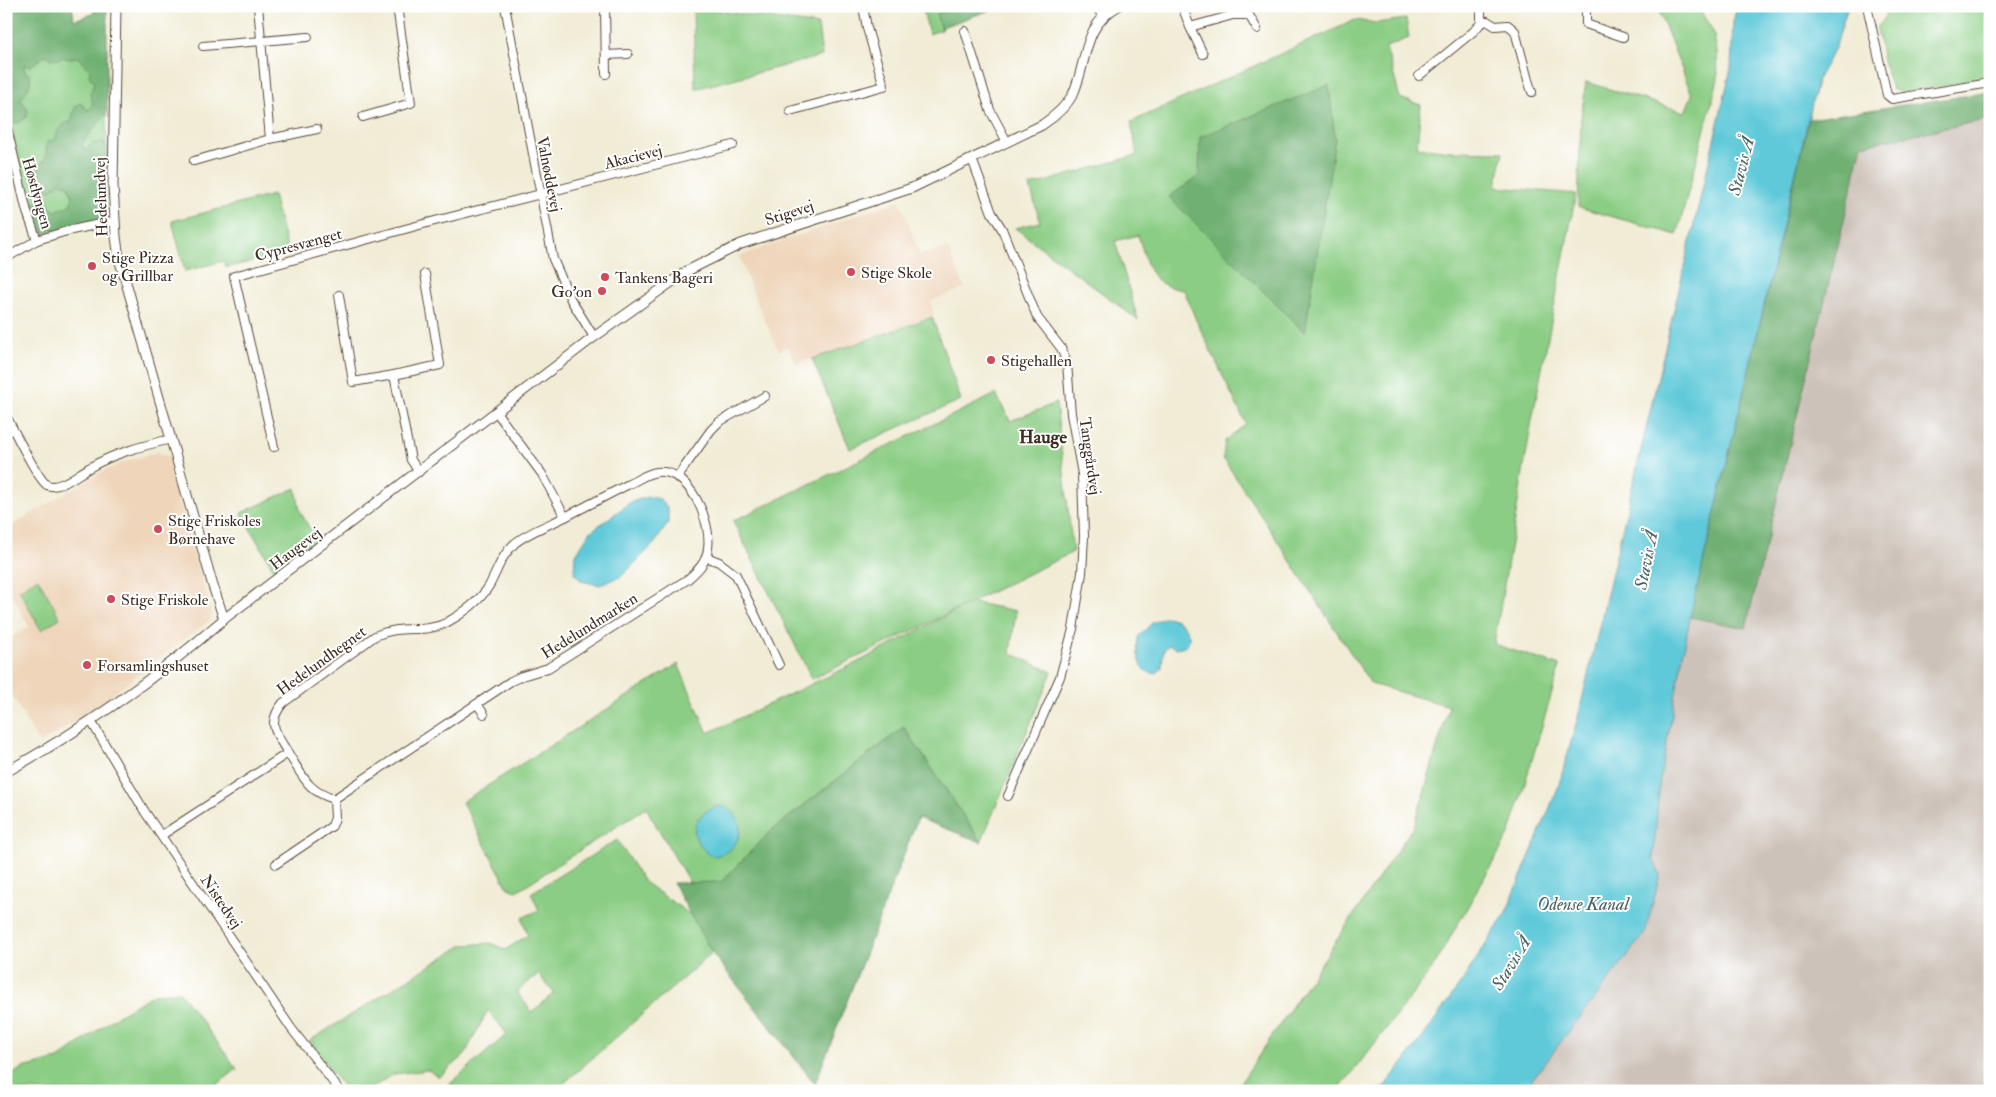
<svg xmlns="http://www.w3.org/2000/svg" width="1996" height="1097" viewBox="0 0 1996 1097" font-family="'IM FELL Double Pica',serif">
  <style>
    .built { fill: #efd6bb }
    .industrial { fill: #cdc2b9 }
    .green { fill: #8bcd84; stroke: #637c51; fill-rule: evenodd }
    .forest { fill: #70b072; stroke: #566d48 }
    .water { fill: #5fc9d9; stroke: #4d7a7c }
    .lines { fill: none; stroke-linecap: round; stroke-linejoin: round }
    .minor-casing { stroke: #564739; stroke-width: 10 }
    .tertiary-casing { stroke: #564739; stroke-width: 11 }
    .minor { stroke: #fff; stroke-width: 8 }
    .tertiary { stroke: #fff; stroke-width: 9 }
    .poi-dot { fill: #d1495b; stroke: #fff; stroke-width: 2 }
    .labels { text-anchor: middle; stroke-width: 4; stroke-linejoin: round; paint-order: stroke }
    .street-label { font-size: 16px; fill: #3b2a1e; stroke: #fff }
    .poi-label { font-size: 16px; fill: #3b2a1e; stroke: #fff; text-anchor: start }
    .water-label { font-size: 18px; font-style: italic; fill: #48625f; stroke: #fff }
    .neighbourhood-label { font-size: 18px; font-weight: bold; fill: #3b2a1e; stroke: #fff }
  </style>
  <rect width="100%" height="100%" fill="#fff"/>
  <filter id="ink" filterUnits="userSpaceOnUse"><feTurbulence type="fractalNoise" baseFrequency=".02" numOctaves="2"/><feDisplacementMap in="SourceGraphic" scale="10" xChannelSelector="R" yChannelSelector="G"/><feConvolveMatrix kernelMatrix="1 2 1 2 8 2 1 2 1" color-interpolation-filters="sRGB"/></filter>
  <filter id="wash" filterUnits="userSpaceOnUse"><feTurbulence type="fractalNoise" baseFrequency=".0096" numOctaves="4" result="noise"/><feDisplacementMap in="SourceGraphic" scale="20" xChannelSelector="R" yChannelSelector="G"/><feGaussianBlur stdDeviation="1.12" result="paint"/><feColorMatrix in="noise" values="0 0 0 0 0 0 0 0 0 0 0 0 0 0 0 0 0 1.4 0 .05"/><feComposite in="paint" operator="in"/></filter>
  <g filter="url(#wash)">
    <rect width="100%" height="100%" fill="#f1ecd5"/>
    <!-- built -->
    <g class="built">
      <path d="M900,200L920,255L948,248L965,288L931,301L934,315L796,364L788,347L779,351L757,304L739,256Z"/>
      <path d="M158,452L168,456L190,541L212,614L210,620L80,719L39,744L6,684V640L29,627L6,584V529L98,474L124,462Z"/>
    </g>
    <!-- industrial -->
    <path class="industrial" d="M1990,119V1088L1988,1091H1523L1645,933L1660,875L1653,859L1660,779L1690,617L1746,628L1862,145Z"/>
    <!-- green -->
    <g class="green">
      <path d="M43,6H72L74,20L93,14L96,6H107L106,217L46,233L38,230L30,211L6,104V8Z"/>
      <path d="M922,6H962L937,14L941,30L929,34Z"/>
      <path d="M1657,6H1697L1713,31L1717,51L1718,79L1677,235L1578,207L1581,118L1586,82L1685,112L1692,95Z"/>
      <path d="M1884,6H1990V78L1902,93L1892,89L1883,61L1877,28C1883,20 1888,17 1884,6Z"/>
      <path d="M693,7L818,25L822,56L695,89Z"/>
      <path d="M1406,19L1409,38L1386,47L1400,98L1421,105L1417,147L1451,151L1503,152L1496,187L1576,194L1532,420L1494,644L1560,666L1510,833L1432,969L1338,1091H1235L1415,824L1449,706L1371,684L1223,458L1225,441L1246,424L1196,320L1184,290C1148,286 1148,265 1138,235L1115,241L1138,320L1015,228L1040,222L1030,186L1137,155L1131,122L1355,20L1376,23ZM1199,176L1305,332L1170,197Z"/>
      <path d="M273,195L288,252L226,268L224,261L185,271L172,221Z"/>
      <path d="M932,317L961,400L850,449L812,359Z"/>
      <path d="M996,394L1010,421L1056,403L1073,552L971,602L1016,611L1010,653L1052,672L981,842L904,727L771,831L721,882L690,883L649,813L647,807L517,891L508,888L462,802L678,664L708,733L860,661L970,603L812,679L733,521Z"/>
      <path d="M296,488L300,511L316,540L275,572L241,513Z"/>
      <path d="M38,578L60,618L41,630L19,590Z"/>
      <path d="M617,840L644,882L691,915L712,953L555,1091H442L507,1034L488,1010L464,1056L439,1077L428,1070L394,1074L367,1091H346L309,1041L463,945L491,943L505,950L528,935L522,918L539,910L531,893ZM538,974L554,993L532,1012L517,992Z"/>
      <path d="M180,992L237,1069L209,1091H6V1078L23,1068L58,1059L120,1014L154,994Z"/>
    </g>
    <!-- forest -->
    <g class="forest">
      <path d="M43,6H72L74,20L93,14L96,6H107V113L82,143L84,149L92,144L103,141L107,147L106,217L46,233L38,230L30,211L31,203H46L55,211L69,206L73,198L68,185L60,183L50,191L45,188L37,168L41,162L45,161L47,142L56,139C57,129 61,123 71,122L75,107L80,103L88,110L93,103L90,95L94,82L89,76L90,70L81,62V59L76,57L67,59L64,57C57,61 52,60 45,55L31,66L24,65L25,72L30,75V84L21,100L28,110L27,117L19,123H10L6,104V8Z"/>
      <path d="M962,6H1002L942,27L941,30L936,14Z"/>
      <path d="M1329,85L1335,139L1305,333L1169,197L1199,176L1200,137Z"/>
      <path d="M1990,92V119L1862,145L1746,628L1690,617L1809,119Z"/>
      <path d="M904,727L981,842L918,818L815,1084L712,953L673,883L721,882L771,831Z"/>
    </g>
    <!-- water -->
    <g class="water">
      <path d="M1737,6H1848L1835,48L1818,78L1690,617L1660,779L1653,859L1660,875L1645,933L1523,1091H1381L1423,1037L1462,981L1505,915L1558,788L1578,717L1731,68L1733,22Z"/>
      <path d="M648,497L660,499L668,508V523L655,543L622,576L600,585L581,581L574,571L575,556L590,532L631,502Z"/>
      <path d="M1166,617C1180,619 1185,625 1190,638L1186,646L1176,648L1169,645L1164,650C1162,656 1163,661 1162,666C1159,678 1144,673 1141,664C1137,655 1137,647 1138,637L1152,623Z"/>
      <path d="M718,806C750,810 746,855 711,856C687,839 690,815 718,806Z"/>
    </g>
  </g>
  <g filter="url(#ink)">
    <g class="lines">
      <defs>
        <g id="minor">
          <path d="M258,6L270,139L317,129"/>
          <path d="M505,6L553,259L571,300L594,337"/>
          <path d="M605,6L606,74"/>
          <path d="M1095,6L1104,17"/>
          <path d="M1182,6L1190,27"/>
          <path d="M1586,6V24L1623,37"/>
          <path d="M1867,6L1887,95L1892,99L1990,83"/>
          <path d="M1481,23L1487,21L1495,26L1508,25L1515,31L1528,80L1532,92"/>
          <path d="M965,31L990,110L1007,142"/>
          <path d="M203,46L308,37"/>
          <path d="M1203,54L1190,27L1233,15H1249L1257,29"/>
          <path d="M606,55L628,54"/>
          <path d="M1419,76L1474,31L1481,23V6"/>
          <path d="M790,111L884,86L867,28L863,6"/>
          <path d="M363,117L411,103L397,6"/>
          <path d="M6,124L27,212L37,240"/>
          <path d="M972,159L992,213L1002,229L1037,317L1061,348L1067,363L1071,414L1082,474L1084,536L1082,573L1073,629L1060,677L1008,796"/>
          <path d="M194,161L270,139"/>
          <path d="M6,258L37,240L67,231L114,221"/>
          <path d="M339,295L353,382L394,375"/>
          <path d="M6,416C13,428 38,480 47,485C60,490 78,474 89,468C114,453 142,446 171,439"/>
          <path d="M274,447L234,276L427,223L733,145"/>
          <path d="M419,472L411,460L394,375L440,365L425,274"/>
          <path d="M678,476L711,430L719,422L765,396"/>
          <path d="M706,557L719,562L736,575L779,665"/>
          <path d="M477,704L484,714"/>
          <path d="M91,721L145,812L291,1028L340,1091"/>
          <path d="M288,753C303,776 307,791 334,799L511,681L522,676L548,668L688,579C698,570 707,562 708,548C712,521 689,468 657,472C647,473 638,480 629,484C608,495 586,506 565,517"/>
          <path d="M162,835L288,753C276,733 266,724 283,703L375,636C401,624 423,634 446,623C461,615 480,601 489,586C497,572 501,556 514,544C528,532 549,525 565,517L542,474L497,413"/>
          <path d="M276,864L332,826L335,818L334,799"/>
        </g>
        <g id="tertiary">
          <path d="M116,6L113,185L116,237L119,258L213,586L224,619"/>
          <path d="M6,772C84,729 157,677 224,619L594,337L687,271L741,244L912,188L1042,125C1054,117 1066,107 1073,94C1088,62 1081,27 1118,6"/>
        </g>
      </defs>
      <!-- minor casing -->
      <use href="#minor" class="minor-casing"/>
      <!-- tertiary casing -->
      <use href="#tertiary" class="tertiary-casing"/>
      <!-- minor -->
      <use href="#minor" class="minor"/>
      <!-- tertiary -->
      <use href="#tertiary" class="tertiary"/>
    </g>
  </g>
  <!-- markers -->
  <g class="poi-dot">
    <circle cx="92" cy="266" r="5"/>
    <circle cx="851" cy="272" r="5"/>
    <circle cx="605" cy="277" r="5"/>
    <circle cx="602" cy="291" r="5"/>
    <circle cx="991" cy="360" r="5"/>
    <circle cx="158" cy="529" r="5"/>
    <circle cx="111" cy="599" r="5"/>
    <circle cx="87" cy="665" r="5"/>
  </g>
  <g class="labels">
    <!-- street labels -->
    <g class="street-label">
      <text transform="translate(633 156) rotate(-14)" y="6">Akacievej</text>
      <text transform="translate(550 174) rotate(79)" y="6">Valnøddevej</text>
      <text transform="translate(38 193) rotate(74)" y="6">Høstlyngen</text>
      <text transform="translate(100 197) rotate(-92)" y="6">Hedelundvej</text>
      <text transform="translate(789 212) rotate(-18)" y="6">Stigevej</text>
      <text transform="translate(298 244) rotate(-15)" y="6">Cypresvænget</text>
      <text transform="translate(1091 456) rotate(82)" y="6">Tanggårdvej</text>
      <text transform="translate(295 548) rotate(-37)" y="6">Haugevej</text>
      <text transform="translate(589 625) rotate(-32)" y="6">Hedelundmarken</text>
      <text transform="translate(321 660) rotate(-36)" y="6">Hedelundhegnet</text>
      <text transform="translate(222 901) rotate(56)" y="6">Nistedvej</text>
    </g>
    <!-- poi labels -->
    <g class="poi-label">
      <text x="102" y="263">Stige Pizza<tspan x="102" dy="18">og Grillbar</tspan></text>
      <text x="861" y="278">Stige Skole</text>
      <text x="615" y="283">Tankens Bageri</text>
      <text x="592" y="297" text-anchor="end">Go'on</text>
      <text x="1001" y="366">Stigehallen</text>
      <text x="168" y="526">Stige Friskoles<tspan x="168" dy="18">Børnehave</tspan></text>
      <text x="121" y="605">Stige Friskole</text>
      <text x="97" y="671">Forsamlingshuset</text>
    </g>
    <!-- water labels -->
    <g class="water-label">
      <text transform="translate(1741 166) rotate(-76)" y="6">Stavis Å</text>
      <text transform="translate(1646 560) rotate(-79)" y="6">Stavis Å</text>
      <text x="1583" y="910">Odense Kanal</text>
      <text transform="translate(1511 963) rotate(-59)" y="6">Stavis Å</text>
    </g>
    <!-- neighbourhood labels -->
    <g class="neighbourhood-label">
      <text x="1043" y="443">Hauge</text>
    </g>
  </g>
  <!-- margin -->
  <rect width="1996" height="1097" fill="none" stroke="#fff" stroke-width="25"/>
</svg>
